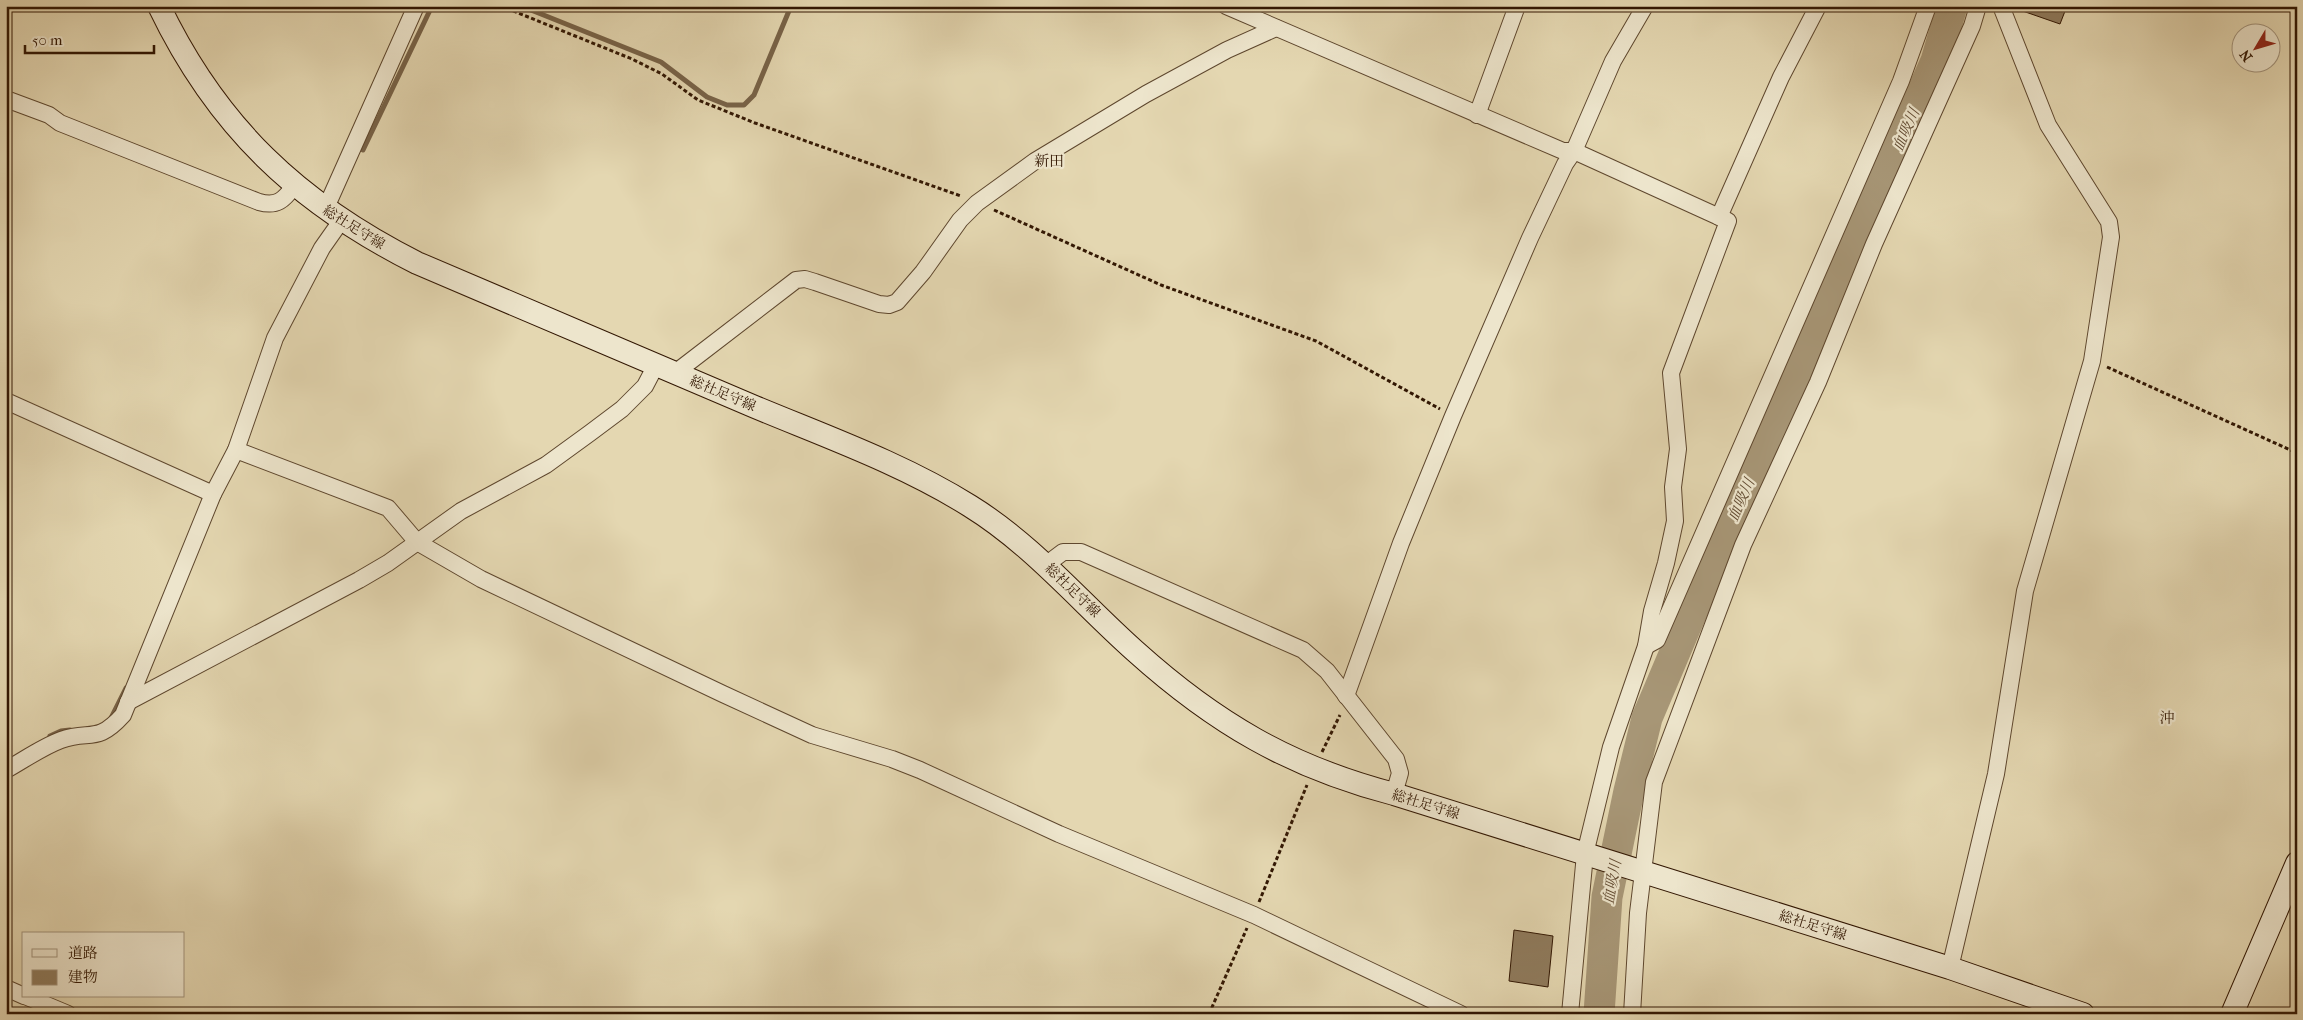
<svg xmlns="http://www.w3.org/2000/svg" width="2303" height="1020" viewBox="0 0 2303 1020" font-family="'IM FELL French Canon','Noto Serif JP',serif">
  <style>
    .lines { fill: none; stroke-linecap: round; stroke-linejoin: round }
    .stream { stroke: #786348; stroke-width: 5 }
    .river { stroke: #a79676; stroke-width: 31 }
    .building { fill: #8f7b5d; stroke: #321703 }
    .street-casing { stroke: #5e472e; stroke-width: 18 }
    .secondary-casing { stroke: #321703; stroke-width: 24 }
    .path { stroke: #321703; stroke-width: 3; stroke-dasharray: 4 2.5; stroke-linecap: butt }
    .street { stroke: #ede5cc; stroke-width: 16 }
    .secondary { stroke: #ede5cc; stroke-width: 22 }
    .labels { text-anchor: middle; stroke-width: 4.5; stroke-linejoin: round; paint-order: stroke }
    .street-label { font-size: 14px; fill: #321703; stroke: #ede5cc }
    .water-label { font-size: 15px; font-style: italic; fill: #614a31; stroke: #ede5cc }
    .neighbourhood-label { font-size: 15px; fill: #321703; stroke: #ede5cc }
  </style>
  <rect width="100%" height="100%" fill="#e4d7b1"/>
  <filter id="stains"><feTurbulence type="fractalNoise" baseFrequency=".004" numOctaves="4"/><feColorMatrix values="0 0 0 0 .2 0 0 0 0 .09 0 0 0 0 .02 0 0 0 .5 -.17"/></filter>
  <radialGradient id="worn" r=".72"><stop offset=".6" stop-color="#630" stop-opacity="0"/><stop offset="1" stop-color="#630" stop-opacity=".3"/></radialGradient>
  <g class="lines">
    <!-- stream -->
    <g class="stream">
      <path d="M521,6L661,62L707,97L727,105H744L754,95L791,6"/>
      <path d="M363,150L432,6"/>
      <path d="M111,718L126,688"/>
      <path d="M50,736L61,731L70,730"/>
    </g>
    <!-- river -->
    <path class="river" d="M1599,1014L1607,897L1629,791L1647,718L1717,553L1936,61L1952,6"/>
  </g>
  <!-- building -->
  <g class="building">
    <path d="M2015,6H2067L2060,24L2014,8Z"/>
    <path d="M1514,930L1553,936L1548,987L1509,981Z"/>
  </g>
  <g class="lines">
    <defs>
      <g id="street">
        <path d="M1226,6L1563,151H1574L1728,221L1671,373L1678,449L1673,487L1675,521L1666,563L1652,611L1646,646L1611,747L1585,854L1570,1014"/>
        <path d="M6,99L49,115L60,123L259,202C277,207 284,200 294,186"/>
        <path d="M1477,115L1517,6"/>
        <path d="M325,210L416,6"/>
        <path d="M1719,217L1781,77L1818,6"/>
        <path d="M675,373L796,280L805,279L815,282L879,304L889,305L897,302L923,272L960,220L977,203L1035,161L1146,94L1227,50L1276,28"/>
        <path d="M6,401L213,494"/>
        <path d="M236,450L388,508L417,542L481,579L723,694L812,735L892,759L920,770L1059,834L1254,915L1461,1014"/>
        <path d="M1047,564L1063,552H1081L1303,650L1327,671L1396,759L1400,773L1394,794"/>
        <path d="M1646,646L1657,640L1901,81L1928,6"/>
        <path d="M1346,696L1401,543L1453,416L1530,238L1565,164L1574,151L1613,61L1645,6"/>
        <path d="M128,702L359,580L388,563L461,511L546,465L590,433L622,409L645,386L656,365"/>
        <path d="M6,770C24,760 42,747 61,740C90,729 96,745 123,715L213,494L236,450L275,338L322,248L341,221"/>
        <path d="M1950,968L1996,774L2025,591L2092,361L2111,237L2109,222L2048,125L2001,6"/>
        <path d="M6,988L24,996"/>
        <path d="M25,996L68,1014"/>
        <path d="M1632,1014L1638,913L1654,782L1743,545L1818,382L1874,244L1972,26L1978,6"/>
      </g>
      <g id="secondary">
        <path d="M159,6C217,127 298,203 417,263C530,311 642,359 755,407C827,437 903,464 970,506C1033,545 1080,602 1135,651C1215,723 1290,767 1394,794L1950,968L2083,1014"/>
        <path d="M2232,1014L2297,863"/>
      </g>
    </defs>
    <!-- street casing -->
    <use href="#street" class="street-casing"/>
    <!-- secondary casing -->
    <use href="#secondary" class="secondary-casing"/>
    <!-- path -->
    <g class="path">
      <path d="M501,6L632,59L662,74L698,100L755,123L961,196"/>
      <path d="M994,210L1161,285L1316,341L1440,409"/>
      <path d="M2107,367L2297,453"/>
      <path d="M1322,752L1340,715"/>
      <path d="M1259,902L1307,785"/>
      <path d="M1209,1014L1247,928"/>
    </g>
    <!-- street -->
    <use href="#street" class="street"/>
    <!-- secondary -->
    <use href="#secondary" class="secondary"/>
  </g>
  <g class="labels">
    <!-- street labels -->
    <g class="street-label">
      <text transform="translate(354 227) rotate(32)" y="5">総社足守線</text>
      <text transform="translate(723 393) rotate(23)" y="5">総社足守線</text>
      <text transform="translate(1073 590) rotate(44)" y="5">総社足守線</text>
      <text transform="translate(1426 804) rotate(17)" y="5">総社足守線</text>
      <text transform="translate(1813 925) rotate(17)" y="5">総社足守線</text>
    </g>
    <!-- water labels -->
    <g class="water-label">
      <text transform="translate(1906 130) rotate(-66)" y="5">血吸川</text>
      <text transform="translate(1741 500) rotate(-66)" y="5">血吸川</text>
      <text transform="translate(1612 882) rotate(-80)" y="5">血吸川</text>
    </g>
    <!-- neighbourhood labels -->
    <g class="neighbourhood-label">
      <text x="1049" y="166">新田</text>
      <text x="2167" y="723">沖</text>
    </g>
  </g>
  <!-- margin -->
  <rect width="2303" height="1020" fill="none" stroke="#e4d7b1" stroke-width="25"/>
  <rect x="8" y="8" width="2288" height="1005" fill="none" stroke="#321703" stroke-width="2.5"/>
  <rect x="12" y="12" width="2278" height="995" fill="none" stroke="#321703"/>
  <!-- legend -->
  <rect x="22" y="932" width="162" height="65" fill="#ede5cc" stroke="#a2937c"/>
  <rect x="32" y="949" width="25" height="8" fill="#ede5cc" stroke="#a2937c"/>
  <text x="68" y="958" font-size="15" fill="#321703">道路</text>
  <rect x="32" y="970" width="25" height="15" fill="#8f7b5d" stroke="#a2937c"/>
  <text x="68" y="982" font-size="15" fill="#321703">建物</text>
  <!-- north arrow -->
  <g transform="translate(2256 48) rotate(232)"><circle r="24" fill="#ede5cc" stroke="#a2937c"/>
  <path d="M0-4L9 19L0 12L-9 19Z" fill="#8f2418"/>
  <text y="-8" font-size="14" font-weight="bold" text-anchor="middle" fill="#321703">N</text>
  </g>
  <!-- scale -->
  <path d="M25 45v8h129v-8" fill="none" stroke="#321703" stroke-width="2.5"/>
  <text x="32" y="45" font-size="15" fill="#321703" stroke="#ede5cc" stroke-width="4" paint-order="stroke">50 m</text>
  <rect width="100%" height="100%" filter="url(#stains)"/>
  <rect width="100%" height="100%" fill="url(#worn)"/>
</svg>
